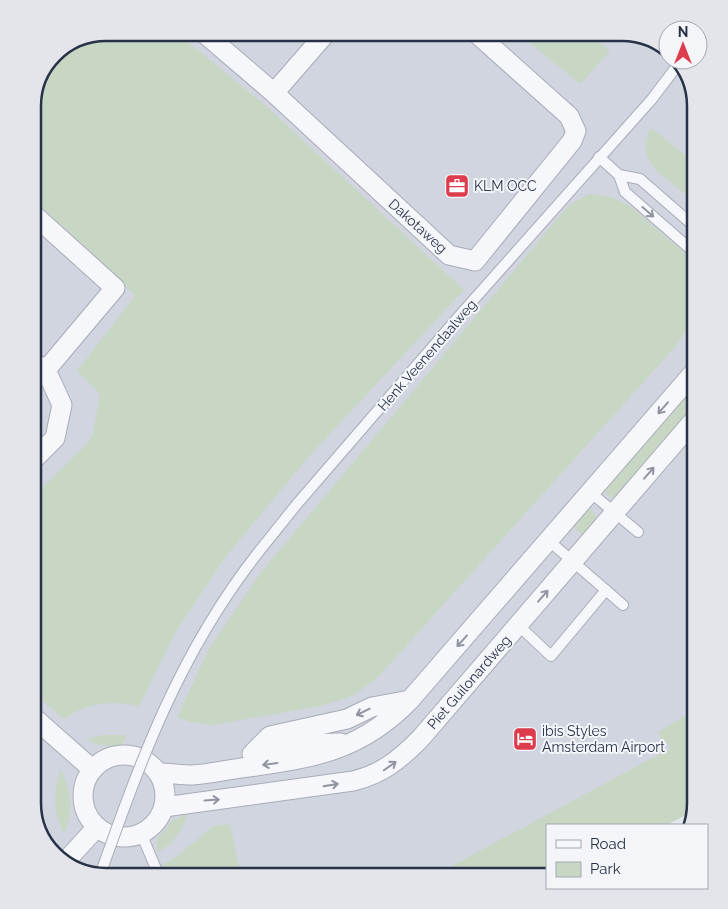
<svg xmlns="http://www.w3.org/2000/svg" width="728" height="909" viewBox="0 0 728 909" font-family="Raleway,sans-serif">
  <style>
    .built { fill: #d0d5df }
    .green { fill: #c7d7c3 }
    .lines { fill: none; stroke-linecap: round; stroke-linejoin: round }
    .service-casing { stroke: #a7acb7; stroke-width: 12 }
    .minor-casing { stroke: #a7acb7; stroke-width: 21 }
    .service { stroke: #f6f7fa; stroke-width: 10 }
    .minor { stroke: #f6f7fa; stroke-width: 19 }
    .service-bridge-casing { stroke: #a7acb7; stroke-width: 12; stroke-linecap: butt }
    .service-bridge { stroke: #f6f7fa; stroke-width: 10 }
    .oneway { stroke: #8f94a0 }
    .labels { text-anchor: middle; stroke-width: 4; stroke-linejoin: round; paint-order: stroke }
    .poi-label { font-size: 14px; fill: #283247; stroke: #f3f5f9; text-anchor: start }
    .street-label { font-size: 14px; fill: #283247; stroke: #f3f5f9 }
    .rim { fill: none; stroke: #283247; stroke-width: 2.5 }
  </style>
  <rect width="100%" height="100%" fill="#e3e6ec"/>
  <!-- built -->
  <path class="built" d="M106,33H627L659,42L668,51V60H678L683,65L695,106V761L547,825L469,876H106L69,867L45,844L33,803V101L57,51Z"/>
  <!-- green -->
  <g class="green">
    <path d="M106,33H177L266,106L464,290L311,454L226,556L175,633L139,706C112,700 87,702 64,719L33,693V497L87,444L93,433L100,394L77,371L135,296L100,260L33,199V101L57,51Z"/>
    <path d="M522,33H589L610,51L580,84L523,37Z"/>
    <path d="M651,128L695,163V177L688,185L685,194C662,174 634,161 651,128Z"/>
    <path d="M589,194L612,197L631,207L695,262V315L676,346L379,676L353,696L320,706L213,725L191,722L177,717L209,649L259,575L569,205Z"/>
    <path d="M695,385V406L617,496L611,498L606,494V487Z"/>
    <path d="M588,508L599,518L583,535L572,526Z"/>
    <path d="M695,709V803L693,811L667,825H547V876H433L671,748L657,733Z"/>
    <path d="M101,735H127L121,746L97,745L86,739Z"/>
    <path d="M60,769C72,789 74,812 64,834C52,808 54,796 60,769Z"/>
    <path d="M188,813C181,831 175,842 158,852L157,839L172,821Z"/>
    <path d="M230,824L241,876L99,875L110,869L136,870L160,866L179,855L213,826Z"/>
  </g>
  <g class="lines">
    <defs>
      <g id="service">
        <path d="M599,157L619,175L625,192L695,253"/>
        <path d="M619,175L640,179L695,227"/>
        <path d="M590,492L638,532"/>
        <path d="M548,540L623,605"/>
        <path d="M257,554L297,504L461,314L652,99L680,62"/>
        <path d="M518,625L551,656L606,590"/>
        <path d="M141,833L159,876"/>
      </g>
      <g id="minor">
        <path d="M204,33L274,93L449,255L475,261L572,141L576,131L569,116L476,33"/>
        <path d="M274,93L326,33"/>
        <path d="M33,214L115,288L46,370"/>
        <path d="M33,460L55,438L62,405L46,370L33,362"/>
        <path d="M33,717L92,769"/>
        <path d="M254,752L270,736L347,719L372,707L410,700"/>
        <path d="M252,754L302,744L341,743"/>
        <circle cx="124" cy="796" r="41"/>
        <path d="M158,773C169,773 181,775 192,775C211,774 230,769 249,767C315,758 362,750 410,700L695,371"/>
        <path d="M164,807L353,781C382,774 399,760 420,739L695,419"/>
        <path d="M65,862L97,827"/>
      </g>
    </defs>
    <!-- service casing -->
    <use href="#service" class="service-casing"/>
    <!-- minor casing -->
    <use href="#minor" class="minor-casing"/>
    <!-- service -->
    <use href="#service" class="service"/>
    <!-- minor -->
    <use href="#minor" class="minor"/>
    <defs>
      <path id="service-bridge" d="M100,875C142,757 179,654 257,554"/>
    </defs>
    <!-- service-bridge casing -->
    <use href="#service-bridge" class="service-bridge-casing"/>
    <!-- service-bridge -->
    <use href="#service-bridge" class="service-bridge"/>
  </g>
  <!-- one-way arrows -->
  <defs><path id="oneway-shaft" d="M-6 0H5M1.5-3L5.5 0L1.5 3" fill="none" stroke-width="1.6" stroke-linecap="round" stroke-linejoin="round" transform="scale(1.25)"/></defs>
  <g class="oneway">
    <use href="#oneway-shaft" transform="translate(648 212) rotate(41)"/>
    <use href="#oneway-shaft" transform="translate(663 408) rotate(131)"/>
    <use href="#oneway-shaft" transform="translate(649 473) rotate(-49)"/>
    <use href="#oneway-shaft" transform="translate(543 596) rotate(-49)"/>
    <use href="#oneway-shaft" transform="translate(462 641) rotate(132)"/>
    <use href="#oneway-shaft" transform="translate(363 712) rotate(154)"/>
    <use href="#oneway-shaft" transform="translate(270 764) rotate(172)"/>
    <use href="#oneway-shaft" transform="translate(390 766) rotate(-35)"/>
    <use href="#oneway-shaft" transform="translate(331 785) rotate(-10)"/>
    <use href="#oneway-shaft" transform="translate(212 800) rotate(-4)"/>
  </g>
  <!-- icons -->
  <defs>
    <symbol id="office-square" viewBox="-11 -11 22 22"><rect x="-9" y="-9" width="18" height="18" rx="4" fill="#dd3c4d" stroke="#f3f5f9"/><path d="M-6-3h4V-5.5h4V-3h4V5H-6ZM-1-4.5V-3h2v-1.5ZM-6 0V1H6V0Z" fill="#fff"/></symbol>
    <symbol id="hotel-square" viewBox="-11 -11 22 22"><rect x="-9" y="-9" width="18" height="18" rx="4" fill="#dd3c4d" stroke="#f3f5f9"/><path d="M-6-4.5h1.5V1H6V5H4.5V3h-9V5H-6ZM-4 0a1.8 1.8 0 1 1 3.6 0ZM.5 0V-2.5h3Q6-2.5 6 0Z" fill="#fff"/></symbol>
  </defs>
  <g fill-rule="evenodd">
    <use href="#office-square" x="443" y="172" width="28" height="28"/>
    <use href="#hotel-square" x="511" y="725" width="28" height="28"/>
  </g>
  <g class="labels">
    <!-- poi labels -->
    <g class="poi-label">
      <text x="474" y="191">KLM OCC</text>
      <text x="542" y="736">ibis Styles<tspan x="542" dy="16">Amsterdam Airport</tspan></text>
    </g>
    <!-- street labels -->
    <g class="street-label">
      <text transform="translate(418 226) rotate(42)" y="5">Dakotaweg</text>
      <text transform="translate(427 355) rotate(-49)" y="5">Henk Veenendaalweg</text>
      <text transform="translate(469 682) rotate(-49)" y="5">Piet Guilonardweg</text>
    </g>
  </g>
  <!-- crop -->
  <path d="M0 0H728V909H0ZM106 41H622A65 65 0 0 1 687 106V803A65 65 0 0 1 622 868H106A65 65 0 0 1 41 803V106A65 65 0 0 1 106 41Z" fill="#e3e5eb" fill-rule="evenodd"/>
  <path class="rim" d="M106 41H622A65 65 0 0 1 687 106V803A65 65 0 0 1 622 868H106A65 65 0 0 1 41 803V106A65 65 0 0 1 106 41Z"/>
  <!-- legend -->
  <rect x="546" y="824" width="162" height="65" fill="#f3f5f9" stroke="#a2a7b2"/>
  <rect x="556" y="840" width="25" height="8" fill="#f6f7fa" stroke="#a2a7b2"/>
  <text x="590" y="849" font-size="15" fill="#283247">Road</text>
  <rect x="556" y="862" width="25" height="15" fill="#c7d7c3" stroke="#a2a7b2"/>
  <text x="590" y="874" font-size="15" fill="#283247">Park</text>
  <!-- north arrow -->
  <g transform="translate(683 45)"><circle r="24" fill="#f3f5f9" stroke="#a2a7b2"/>
  <path d="M0-4L9 19L0 12L-9 19Z" fill="#dd3c4d"/>
  <text y="-8" font-size="14" font-weight="bold" text-anchor="middle" fill="#283247">N</text>
  </g>
</svg>
